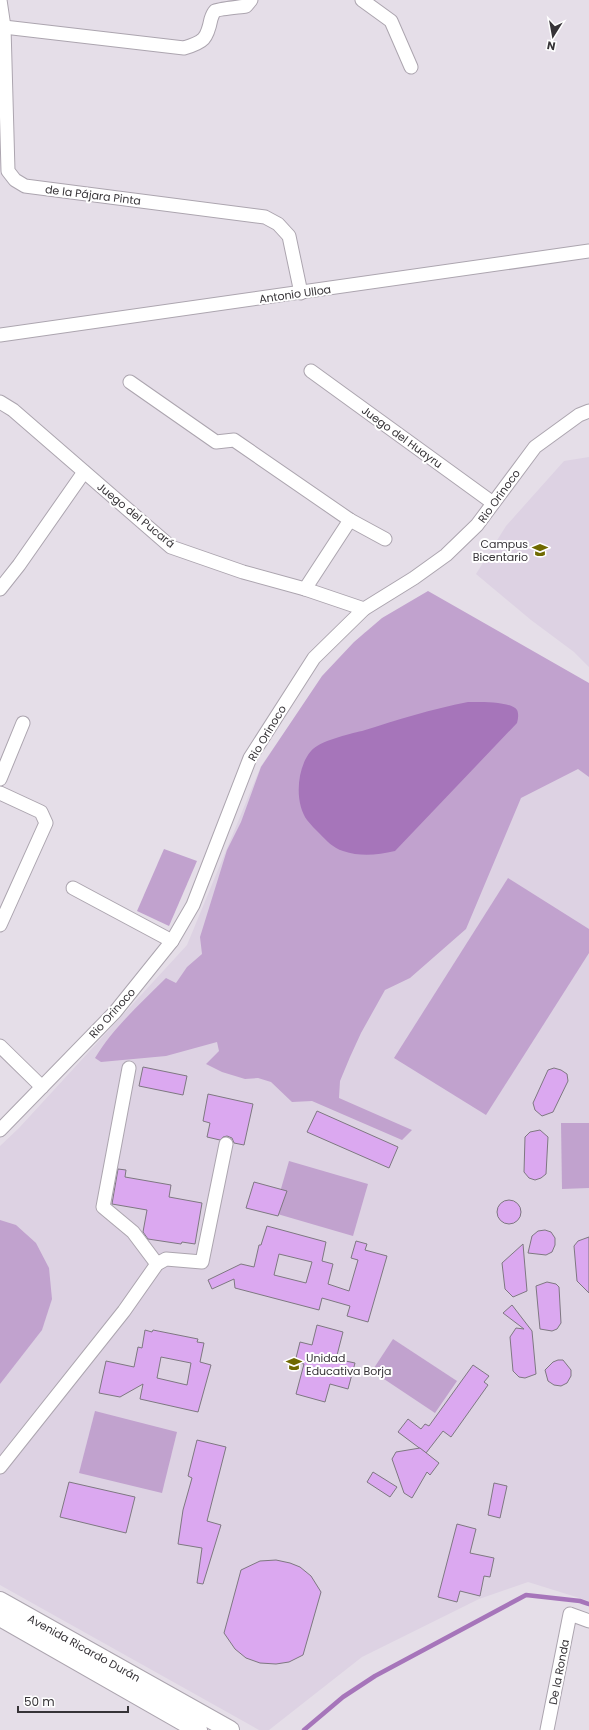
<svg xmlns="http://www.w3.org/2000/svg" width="589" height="1730" viewBox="0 0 589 1730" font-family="Poppins,sans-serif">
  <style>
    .built { fill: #ddd2e3 }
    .green { fill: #c1a2ce }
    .water { fill: #a675ba }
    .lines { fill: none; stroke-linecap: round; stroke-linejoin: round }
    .stream { stroke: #a675ba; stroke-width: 4.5 }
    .building { fill: #dba8f0; stroke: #7e7881; fill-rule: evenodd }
    .street-casing { stroke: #aca5af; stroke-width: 15 }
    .secondary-casing { stroke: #aca5af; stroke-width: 20 }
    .street { stroke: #fff; stroke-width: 13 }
    .secondary { stroke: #fff; stroke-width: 18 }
    .labels { text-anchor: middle; stroke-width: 4; stroke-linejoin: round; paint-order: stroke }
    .street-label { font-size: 11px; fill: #363337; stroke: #fff }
    .poi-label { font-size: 11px; fill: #363337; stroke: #fff; text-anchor: end }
  </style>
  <rect width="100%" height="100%" fill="#e5dee8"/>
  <!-- built -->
  <g class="built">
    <path d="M589,457V667L574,652L531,620L476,574L506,526L564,461Z"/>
    <path d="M365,632L537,684L589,725V1601L528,1582L479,1599L362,1657L269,1730H259L0,1585V1146L19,1128L187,945L261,766L324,675Z"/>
  </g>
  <!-- green -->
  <g class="green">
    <path d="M428,591L589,683V777L578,769L521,798L466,929L410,978L385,990L361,1033L350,1057L340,1081L339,1098L412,1130L402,1140L312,1101L292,1102L271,1082L258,1078L245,1079L222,1072L206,1064L219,1051L217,1042L166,1056L101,1062L95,1058C113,1028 141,1003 166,978L176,983L187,967L202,954L200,937L227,850L241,822L261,767L322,676L354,642L382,618Z"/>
    <path d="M164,849L197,861L169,926L137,911Z"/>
    <path d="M508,878L589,929V953L486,1115L394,1058Z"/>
    <path d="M561,1123H589V1188L562,1189Z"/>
    <path d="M289,1161L368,1184L353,1236L274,1213Z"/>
    <path d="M0,1220L16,1225L36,1243L49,1268L52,1299L42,1330L0,1384Z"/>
    <path d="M393,1339L457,1381L435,1413L372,1371Z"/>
    <path d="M95,1411L177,1432L162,1493L79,1473Z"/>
  </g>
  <!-- water -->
  <path class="water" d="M468,702C479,702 511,701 517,710C519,714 518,719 517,723L395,851C377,855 361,857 343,851C333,848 327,841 319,833C315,829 311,825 307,820C294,802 297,767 311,751C319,741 349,734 362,731C397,720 432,709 468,702Z"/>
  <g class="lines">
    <!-- stream -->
    <path class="stream" d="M304,1730L343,1697L375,1676L526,1595L580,1601L589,1604"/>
  </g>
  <!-- building -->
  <g class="building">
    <path d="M143,1067L187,1076L183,1095L139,1086Z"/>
    <path d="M554,1068L561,1070L567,1074L568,1081L553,1112L542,1116L535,1110L533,1103L548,1070Z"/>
    <path d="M208,1094L253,1104L244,1145L234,1143L232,1138L227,1136L223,1137L220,1140L207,1137L210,1123L203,1121Z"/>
    <path d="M317,1111L398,1147L389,1168L307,1132Z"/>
    <path d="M540,1130L548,1137L546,1174L541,1178L535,1180L529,1178L524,1172L525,1137L530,1132Z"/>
    <path d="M118,1169L126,1170L125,1177L171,1185L169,1197L202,1203L195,1244L182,1242L181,1244L148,1239L143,1232L147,1210L112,1204Z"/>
    <path d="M254,1182L287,1191L278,1216L246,1208Z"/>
    <circle cx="509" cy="1212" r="12"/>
    <path d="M267,1226L326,1242L322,1261L333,1264L328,1284L349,1291L358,1260L351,1258L356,1241L367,1244L365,1250L387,1256L368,1322L347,1316L350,1306L322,1298L319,1310L235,1288L234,1279L212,1289L208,1280L241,1264L254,1267L259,1245H261ZM279,1254L312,1262L306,1283L274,1275Z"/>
    <path d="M545,1230L551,1232L555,1238V1245L552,1252L546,1255L528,1253L532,1236L538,1231Z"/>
    <path d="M589,1237V1293L577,1281L574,1246L578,1241Z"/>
    <path d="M523,1244L527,1291L513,1297L505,1289L502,1263Z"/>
    <path d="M547,1282L556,1284L559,1287L561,1323L557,1329L552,1331L540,1329L538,1308L536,1286Z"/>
    <path d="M512,1305L532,1331L536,1374L525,1378L519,1377L513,1371L510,1337L516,1328L524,1329L503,1313Z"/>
    <path d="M317,1325L343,1332L336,1359L355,1363L348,1389L330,1384L325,1402L296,1394L304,1364L295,1362L300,1342L312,1345Z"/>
    <path d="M145,1330L152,1332L153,1330L198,1339L197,1342L204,1343L200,1362L211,1365L198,1412L140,1399L143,1384L120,1397L99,1393L106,1361L134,1367L138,1347L142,1348ZM161,1357L191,1363L187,1385L157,1378Z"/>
    <path d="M558,1360H563L571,1370V1376L567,1383L561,1386L554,1385L548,1381L545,1370L553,1362Z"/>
    <path d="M473,1365L489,1376L484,1382L488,1385L451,1437L443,1431L426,1453L398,1432L408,1419L421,1429L425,1424L429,1426Z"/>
    <path d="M197,1440L226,1447L207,1521L221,1525L203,1584L197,1583L202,1548L178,1544L183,1510L192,1478L188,1476Z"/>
    <path d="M420,1448L439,1463L430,1475L427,1472L412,1498L404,1493L392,1459L396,1452Z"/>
    <path d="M373,1472L397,1487L390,1497L367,1482Z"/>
    <path d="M69,1482L135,1497L126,1533L60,1517Z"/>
    <path d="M494,1483L507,1486L500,1518L488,1515Z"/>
    <path d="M457,1524L476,1529L470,1553L494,1558L490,1577L484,1576L480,1596L460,1591L457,1602L438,1597Z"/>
    <path d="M276,1560L290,1563L300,1567L311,1576L321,1592L303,1655L289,1662L276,1664L260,1663L246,1658L235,1649L224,1633L241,1570L260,1561Z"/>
  </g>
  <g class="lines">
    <defs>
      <g id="street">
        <path d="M0,0L4,27L8,171L15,180L25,186L265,217L278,224L289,236L301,293"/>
        <path d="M362,0L391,21L411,67"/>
        <path d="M4,27L184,48C204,42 207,39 211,19C212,16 213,13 215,11C218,9 240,7 246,6L251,0"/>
        <path d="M0,335L589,251"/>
        <path d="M311,371L493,503"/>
        <path d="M130,382L216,442L234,440L350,520L385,539"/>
        <path d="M0,402L13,410L171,547L243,572L305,589L364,609"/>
        <path d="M0,589L19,565L84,472"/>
        <path d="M305,589L350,520"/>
        <path d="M0,779L23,723"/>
        <path d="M0,793L41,812L46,823L0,925"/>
        <path d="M73,888L172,941"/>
        <path d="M0,1046L42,1087"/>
        <path d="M129,1068L103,1207L133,1232L157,1264"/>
        <path d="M0,1130L115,1012L172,941L193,905L250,758L314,658L364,609L414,578L446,555L477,525L535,447L579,415L589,411"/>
        <path d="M0,1467L124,1311L157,1264L166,1259L202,1262L226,1144"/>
        <path d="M547,1730L570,1614L589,1621"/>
      </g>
      <g id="secondary">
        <path d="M0,1601L230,1730"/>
        <path d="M0,1617L198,1730"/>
      </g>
    </defs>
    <!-- street casing -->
    <use href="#street" class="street-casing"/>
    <!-- secondary casing -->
    <use href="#secondary" class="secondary-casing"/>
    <!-- street -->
    <use href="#street" class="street"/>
    <!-- secondary -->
    <use href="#secondary" class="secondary"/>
  </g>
  <!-- icons -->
  <defs>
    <symbol id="university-bare" viewBox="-9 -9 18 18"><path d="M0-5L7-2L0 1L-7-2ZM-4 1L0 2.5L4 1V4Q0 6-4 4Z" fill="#6f6901" stroke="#fff" stroke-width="2.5" paint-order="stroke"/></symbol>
    <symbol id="school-bare" viewBox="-9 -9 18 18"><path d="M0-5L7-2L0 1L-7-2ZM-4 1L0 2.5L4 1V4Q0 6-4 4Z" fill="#6f6901" stroke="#fff" stroke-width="2.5" paint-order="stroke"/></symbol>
  </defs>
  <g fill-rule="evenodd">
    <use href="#university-bare" x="529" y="539" width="22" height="22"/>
    <use href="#school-bare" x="283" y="1353" width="22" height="22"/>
  </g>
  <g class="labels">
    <!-- street labels -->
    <g class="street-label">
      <text transform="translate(93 195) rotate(7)" y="4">de la Pájara Pinta</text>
      <text transform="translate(295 294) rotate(-8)" y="4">Antonio Ulloa</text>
      <text transform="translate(402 437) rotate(36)" y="4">Juego del Huayru</text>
      <text transform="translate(499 496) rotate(-54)" y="4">Rio Orinoco</text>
      <text transform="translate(136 515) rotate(39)" y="4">Juego del Pucará</text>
      <text transform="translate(267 733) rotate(-59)" y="4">Rio Orinoco</text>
      <text transform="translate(112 1013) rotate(-48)" y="4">Rio Orinoco</text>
      <text transform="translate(84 1648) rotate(29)" y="4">Avenida Ricardo Durán</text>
      <text transform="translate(559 1672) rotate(-79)" y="4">De la Ronda</text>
    </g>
    <!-- poi labels -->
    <g class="poi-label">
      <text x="528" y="548">Campus<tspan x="528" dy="13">Bicentario</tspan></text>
      <text x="306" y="1362" text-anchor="start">Unidad<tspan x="306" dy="13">Educativa Borja</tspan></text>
    </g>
  </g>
  <!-- north arrow -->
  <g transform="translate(553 36) rotate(191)" stroke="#ffffff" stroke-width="3" paint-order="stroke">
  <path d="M0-3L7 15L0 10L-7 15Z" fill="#363337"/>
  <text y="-6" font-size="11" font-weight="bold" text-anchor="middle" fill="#363337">N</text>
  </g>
  <!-- scale -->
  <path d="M18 1706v6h110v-6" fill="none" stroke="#363337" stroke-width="2"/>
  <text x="24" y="1706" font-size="12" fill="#363337" stroke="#ffffff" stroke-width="3" paint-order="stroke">50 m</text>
</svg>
